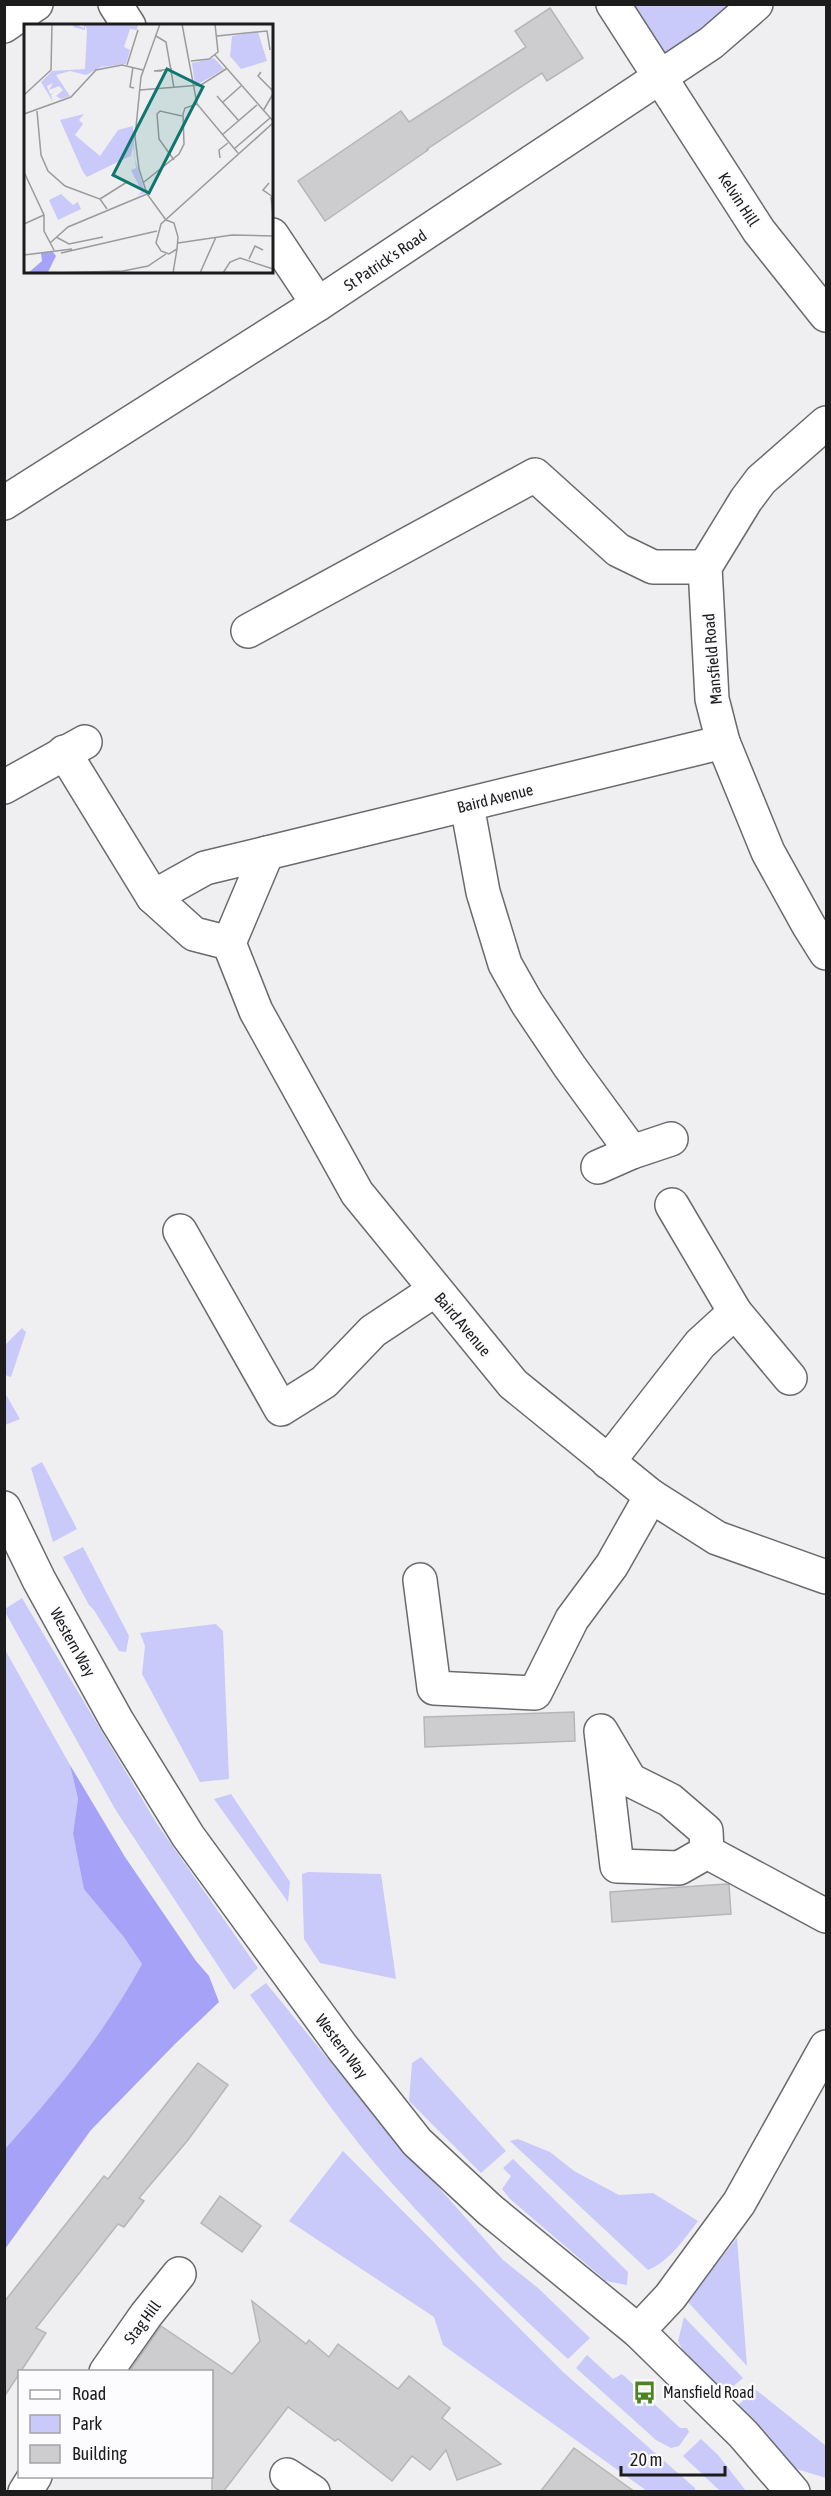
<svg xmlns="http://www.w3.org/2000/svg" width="831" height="2496" viewBox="0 0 831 2496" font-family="'Asap Condensed',sans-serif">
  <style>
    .green { fill: #c9c9fa }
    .forest { fill: #a6a2f7 }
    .building { fill: #cdcdd0; stroke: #b6b6b9; stroke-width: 1.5 }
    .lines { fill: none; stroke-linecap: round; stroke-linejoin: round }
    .minor-casing { stroke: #6a6a6d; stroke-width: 36 }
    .minor { stroke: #fff; stroke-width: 33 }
    .labels { text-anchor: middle; stroke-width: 4.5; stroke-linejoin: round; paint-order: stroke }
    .street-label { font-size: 16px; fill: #1c1c1d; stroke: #fcfcff }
    .poi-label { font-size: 16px; fill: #1c1c1d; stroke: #fcfcff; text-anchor: start }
    .inset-road { fill: none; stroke: #9b9b9d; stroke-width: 1.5 }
    .view { fill: #0f766e; fill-opacity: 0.15; stroke: #0f766e; stroke-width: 3 }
    .inset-edge { fill: none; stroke: #1c1c1d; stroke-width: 3 }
  </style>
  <rect width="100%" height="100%" fill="#efeff2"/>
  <!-- green -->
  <g class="green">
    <path d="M629,5H732L665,61Z"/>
    <path d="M22,1328L26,1332L11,1377L5,1375V1345Z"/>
    <path d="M5,1393L20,1419L5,1425H4Z"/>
    <path d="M42,1462L77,1529L53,1542L31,1468Z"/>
    <path d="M83,1547L129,1636L126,1652L119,1651L94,1610L89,1605L63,1557Z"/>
    <path d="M22,1598L157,1824L258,1968L234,1990L115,1809L5,1612V1609Z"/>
    <path d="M216,1624L223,1631L229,1779L200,1782L142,1674L145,1646L140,1633Z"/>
    <path d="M4,1648L70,1765L78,1799L73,1833L123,1936L142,1964L116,2011L54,2096L5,2149Z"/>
    <path d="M231,1794L290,1882L288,1902L214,1799Z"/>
    <path d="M308,1872L381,1874L396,1979L320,1963L304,1939L302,1874Z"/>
    <path d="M266,1983L364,2103L503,2260L538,2288L590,2338L568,2359C506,2303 446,2244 390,2181C339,2123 296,2058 250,1995Z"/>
    <path d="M421,2057L506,2151L481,2173L409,2101L412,2063Z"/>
    <path d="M518,2139L550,2152L574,2171L619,2195L653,2193L698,2221C684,2239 670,2261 648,2270L510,2141Z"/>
    <path d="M343,2151L563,2372L695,2488V2491H647L443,2345L434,2317L289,2221Z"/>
    <path d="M513,2159L628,2272L627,2285L606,2281L510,2199L502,2189L511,2176L503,2168Z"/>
    <path d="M737,2238L747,2366L687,2301Z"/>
    <path d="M684,2317L743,2378L723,2395L692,2369L678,2341Z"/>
    <path d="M587,2355L613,2379L622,2374L680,2428H687L689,2432L679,2446L671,2448L656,2440L576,2368Z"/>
    <path d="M755,2389L826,2446V2478L790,2467L735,2408Z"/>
    <path d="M701,2439L718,2455L746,2491H720L683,2456Z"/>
  </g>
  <!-- forest -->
  <path class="forest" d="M70,1765L125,1857L196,1961L209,1976L219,2002L175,2044L91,2130L5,2249V2149C58,2090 104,2034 142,1964L123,1936L84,1889L73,1833L78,1799Z"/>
  <!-- building -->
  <g class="building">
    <path d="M550,8L583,58L547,81L542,73L427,149L428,150L325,221L298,181L401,111L409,122L526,47L515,31Z"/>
    <path d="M574,1712L575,1741L425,1747L424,1717Z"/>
    <path d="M726,1884L729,1885L731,1914L612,1922L610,1892Z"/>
    <path d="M198,2063L228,2085L188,2140L139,2198L144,2201L124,2227L118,2224L36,2328L46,2333L4,2397V2302L104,2176L108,2179Z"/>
    <path d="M220,2196L261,2226L242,2252L201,2223Z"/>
    <path d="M252,2301L306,2344L309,2340L329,2357L338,2344L398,2389L409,2376L450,2408L442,2418L501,2464L457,2480L446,2450L430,2470L412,2456L392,2481L338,2439L335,2441L288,2407L223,2492H212V2372H129L161,2326L232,2374L260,2341Z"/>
    <path d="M574,2448L635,2492H540Z"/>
  </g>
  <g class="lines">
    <defs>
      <g id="minor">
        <path d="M115,4L129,26"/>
        <path d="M613,4L759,231L826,315"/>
        <path d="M4,26L36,4"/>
        <path d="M272,235L318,304"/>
        <path d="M826,423L761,480L746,500L705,567L712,699L723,742L768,852L809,926L826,953"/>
        <path d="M4,503L318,304L660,77L711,43L756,4"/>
        <path d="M248,631L535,475L618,550L653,567H705"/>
        <path d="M723,742L267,853L229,943L256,1011L357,1193L513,1384L651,1496L717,1538L826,1577"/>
        <path d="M64,752L153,897L194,934L229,943"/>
        <path d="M4,787L85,742"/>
        <path d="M467,805L483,892L505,964L527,1003L570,1067L632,1152"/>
        <path d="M153,897L205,868L267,853"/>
        <path d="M598,1167L632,1152L671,1139"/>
        <path d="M672,1205L735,1312L790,1378"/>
        <path d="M180,1231L281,1409L324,1382L373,1331L435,1290"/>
        <path d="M608,1462L700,1344L735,1312"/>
        <path d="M4,1508L39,1580L117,1721L188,1836L342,2047L417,2142L490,2210L638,2331L743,2434L793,2492"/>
        <path d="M420,1580L434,1688L535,1693L572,1619L612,1565L651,1496"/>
        <path d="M601,1731L630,1780L670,1800L706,1831L707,1852L679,1868L617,1866Z"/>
        <path d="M707,1852L826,1916"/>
        <path d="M638,2331L670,2297L739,2203L826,2047"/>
        <path d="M106,2372L146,2315L179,2274"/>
        <path d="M287,2475L313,2492"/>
        <path d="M25,2492L35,2476"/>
      </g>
    </defs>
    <!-- minor casing -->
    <use href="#minor" class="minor-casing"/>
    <!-- minor -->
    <use href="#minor" class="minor"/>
  </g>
  <!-- icons -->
  <defs>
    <symbol id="bus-bare" viewBox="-9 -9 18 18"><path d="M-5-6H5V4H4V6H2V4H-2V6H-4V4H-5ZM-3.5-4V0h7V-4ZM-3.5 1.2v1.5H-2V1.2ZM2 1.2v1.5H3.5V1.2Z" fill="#4a8420" stroke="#fcfcff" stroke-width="2.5" paint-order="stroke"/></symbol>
  </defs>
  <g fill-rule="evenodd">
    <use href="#bus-bare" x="628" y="2376" width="33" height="33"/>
  </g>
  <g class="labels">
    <!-- street labels -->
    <g class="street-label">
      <text transform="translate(739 199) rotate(57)" y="6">Kelvin Hill</text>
      <text transform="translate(385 260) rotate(-34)" y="6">St Patrick's Road</text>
      <text transform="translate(712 659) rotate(-95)" y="6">Mansfield Road</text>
      <text transform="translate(495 798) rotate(-14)" y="6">Baird Avenue</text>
      <text transform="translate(463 1324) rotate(50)" y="6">Baird Avenue</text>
      <text transform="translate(73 1642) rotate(61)" y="6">Western Way</text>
      <text transform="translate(342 2046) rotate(53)" y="6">Western Way</text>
      <text transform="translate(142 2322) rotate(-53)" y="6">Stag Hill</text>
    </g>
    <!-- poi labels -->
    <g class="poi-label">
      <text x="663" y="2398">Mansfield Road</text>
    </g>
  </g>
  <!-- overview -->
  <g transform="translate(24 24)">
    <rect width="249" height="249" fill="#efeff2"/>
    <path d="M51,0L60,4L59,0H114L113,6L106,5L100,23L106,26L102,40L77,43L62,51L46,47L32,51L46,72L37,75L32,72L39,66L35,62L25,66L29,59L23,62L26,70L30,69L27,71L29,78L17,58L28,47L61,45L63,6L61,1V6L49,3ZM234,8L243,37L217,45L206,32L208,12ZM190,34L200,45L171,62L168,39ZM60,90L55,96L59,100L51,111L76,132L94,106L109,102L111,135L121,169L113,171L118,168L107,146L112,144L109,121L107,132L100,135L63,153L59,148L36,96ZM37,170L49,181L54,178L57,185L34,196L25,176Z" fill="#c9c9fa"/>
    <path d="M29,228L32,232L24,248L4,249L18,237L17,229Z" fill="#a6a2f7"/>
    <path class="inset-road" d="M136,0L117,53L111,113L115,145L123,170L142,196M158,0L173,80L214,129M132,12L142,18L150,64M193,12L243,7L246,26M191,31L249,97M167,37L185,35L194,28L191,0M103,41L114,6M109,43L106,63L110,64M138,47H130L148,45M237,48L234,52L249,67M116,66L177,61L202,45M0,71L27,46L28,0M193,72L215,97M199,78L217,62M13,87L17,131L24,147L41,162L76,175L83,185M239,87L249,70M0,90L47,73L72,46L98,41L119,46M198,111L233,81M210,125L246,94M196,134L195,126L204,119M150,136L135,115L133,90L136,87L158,92M0,148L20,191V207L30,226M120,158L155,130L160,120L159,90L161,84L173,80M245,159L239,166L249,173M247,173L249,191M76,175L103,158M142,196L150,199L154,213L153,225L145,230L137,227L132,219L137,200L249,99M0,200L20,191M32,213L45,220L79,213M26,219L44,203L123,170M154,219L208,211L249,212M37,229L133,207M0,231L48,225M225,235L231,222L239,226M29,249L99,247L124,242L142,230M149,249L153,225M176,249L192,213M199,249L206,238L216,234L249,245"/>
    <path class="view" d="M143,45L179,63L125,169L89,151Z"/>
    <rect width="249" height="249" class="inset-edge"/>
  </g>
  <!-- border -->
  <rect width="831" height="2496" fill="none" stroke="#1c1c1d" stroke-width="12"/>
  <!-- legend -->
  <rect x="18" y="2370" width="195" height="108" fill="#fcfcff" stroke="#a2a2a5" stroke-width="1.5"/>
  <rect x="30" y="2390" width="30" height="9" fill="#ffffff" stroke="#a2a2a5" stroke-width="1.5"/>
  <text x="72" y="2400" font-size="18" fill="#1c1c1d">Road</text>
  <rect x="30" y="2415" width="30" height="18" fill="#c9c9fa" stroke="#a2a2a5" stroke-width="1.5"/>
  <text x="72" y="2430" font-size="18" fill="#1c1c1d">Park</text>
  <rect x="30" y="2445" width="30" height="18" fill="#cdcdd0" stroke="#a2a2a5" stroke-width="1.5"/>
  <text x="72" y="2460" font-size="18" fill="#1c1c1d">Building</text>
  <!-- scale -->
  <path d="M621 2466v9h104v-9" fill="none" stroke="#1c1c1d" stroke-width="3"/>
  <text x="630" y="2466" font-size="18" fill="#1c1c1d" stroke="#fcfcff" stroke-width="4.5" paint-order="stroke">20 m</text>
</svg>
